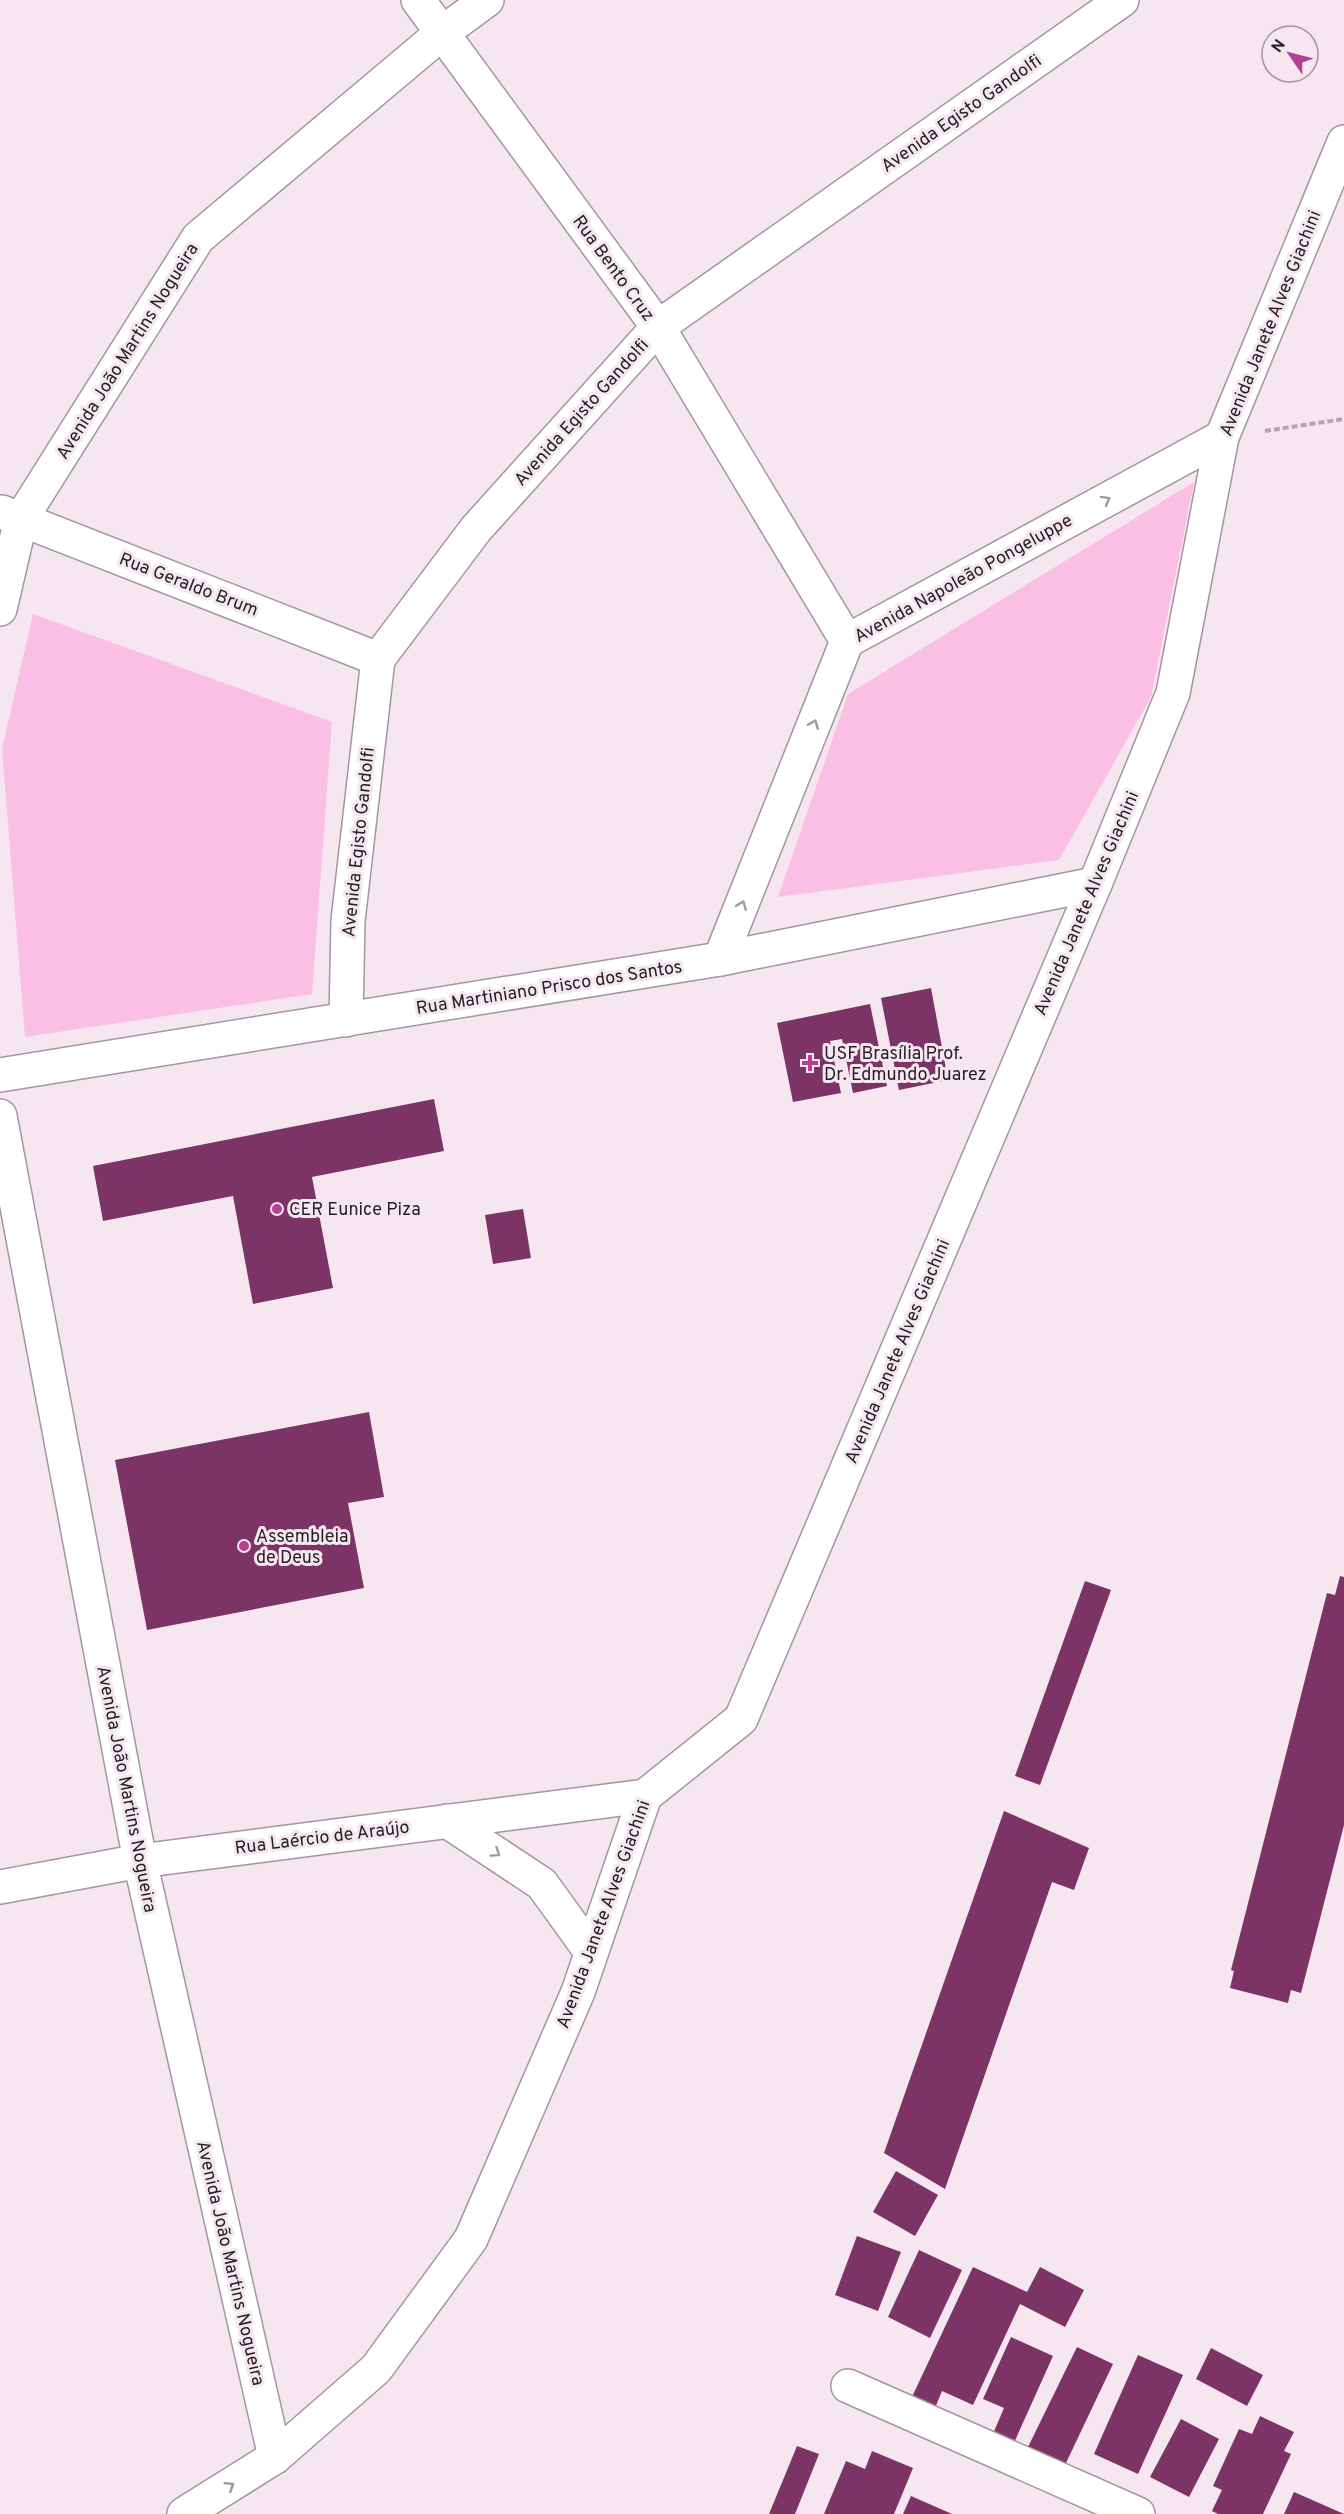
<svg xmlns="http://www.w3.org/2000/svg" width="1344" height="2514" viewBox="0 0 1344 2514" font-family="Overpass,sans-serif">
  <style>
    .green { fill: #fbbfe5 }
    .building { fill: #7c3466 }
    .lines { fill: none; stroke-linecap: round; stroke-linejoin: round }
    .minor-casing { stroke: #a4969f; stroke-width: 36 }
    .path { stroke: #b2a6ad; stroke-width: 4; stroke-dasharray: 6 3; stroke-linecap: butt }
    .minor { stroke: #fff; stroke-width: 33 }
    .oneway { stroke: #9c9a9c }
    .poi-dot { fill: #b53f95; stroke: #f5e6ef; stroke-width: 2 }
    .labels { text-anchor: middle; stroke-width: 6; stroke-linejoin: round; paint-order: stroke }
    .street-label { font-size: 18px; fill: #241f22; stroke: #f5e6ef }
    .poi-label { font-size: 18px; fill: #241f22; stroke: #f5e6ef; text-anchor: start }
  </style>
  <rect width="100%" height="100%" fill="#f5e6ef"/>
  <!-- green -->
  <g class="green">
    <path d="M1194,482L1151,697L1059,860L778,897L848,694Z"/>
    <path d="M33,614L332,722L312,994L25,1037L2,749Z"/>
  </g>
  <!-- building -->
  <g class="building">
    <path d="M931,988L948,1080L899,1090L881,998Z"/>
    <path d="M870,1004L887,1086L853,1093L842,1039L830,1041L841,1093L793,1102L777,1023Z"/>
    <path d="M434,1099L444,1151L312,1177L333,1288L253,1304L233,1196L103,1221L93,1166Z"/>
    <path d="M523,1209L531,1258L493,1264L485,1215Z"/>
    <path d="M369,1412L384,1497L348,1503L364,1588L147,1630L115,1460Z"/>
    <path d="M1340,1576L1344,1577V1825L1301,1993L1291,1990L1288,2003L1230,1988L1234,1971L1231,1970L1327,1593L1335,1595Z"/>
    <path d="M1085,1581L1111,1590L1040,1785L1015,1776Z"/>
    <path d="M1004,1811L1089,1848L1074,1890L1052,1882L945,2189L884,2153Z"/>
    <path d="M896,2171L938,2195L915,2236L873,2212Z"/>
    <path d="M857,2236L901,2252L878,2311L835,2295Z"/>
    <path d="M919,2250L962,2270L930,2338L888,2317Z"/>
    <path d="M973,2267L1027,2292L1040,2267L1084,2290L1065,2327L1020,2304L973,2405L942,2391L935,2408L912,2397Z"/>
    <path d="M1011,2337L1053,2356L1013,2445L992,2436L1004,2408L983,2399Z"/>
    <path d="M1077,2347L1113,2364L1065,2465L1028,2447Z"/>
    <path d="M1211,2348L1263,2375L1247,2406L1196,2379Z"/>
    <path d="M1138,2355L1183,2375L1138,2474L1094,2454Z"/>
    <path d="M1260,2416L1294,2432L1284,2451L1291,2454L1263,2514H1218L1212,2511L1222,2490L1213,2486L1239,2429L1252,2434Z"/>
    <path d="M1181,2419L1219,2439L1189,2497L1150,2477Z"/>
    <path d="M797,2446L819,2454L795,2514H769Z"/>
    <path d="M872,2451L913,2468L894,2514H824L846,2461L865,2469Z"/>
    <path d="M1294,2492L1344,2514H1284Z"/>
    <path d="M911,2496L952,2514H903Z"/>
  </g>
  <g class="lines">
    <defs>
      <g id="minor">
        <path d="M418,0L658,327L847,641"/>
        <path d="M2,512L378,659"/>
        <path d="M0,609L21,519L198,238L442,33L487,0"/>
        <path d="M720,959L847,641L1222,437"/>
        <path d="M346,1020L348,921L378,659L476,529L658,327L1122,0"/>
        <path d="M0,1075L720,959L1095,884"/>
        <path d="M0,1116L140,1861L275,2457"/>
        <path d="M447,1821L542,1884L591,1952"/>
        <path d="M0,1887L140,1861L645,1796"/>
        <path d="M848,2386L1138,2514"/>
        <path d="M184,2514L275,2457L376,2369L471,2239L578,1992L645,1796L741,1719L1095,884L1173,693L1222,437L1344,142"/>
      </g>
    </defs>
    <!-- minor casing -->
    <use href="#minor" class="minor-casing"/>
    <!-- path -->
    <path class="path" d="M1265,431L1344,419"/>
    <!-- minor -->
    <use href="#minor" class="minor"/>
  </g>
  <!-- one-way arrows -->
  <defs><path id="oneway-chevron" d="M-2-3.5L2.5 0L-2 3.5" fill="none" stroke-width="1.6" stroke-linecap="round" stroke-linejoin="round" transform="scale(1.5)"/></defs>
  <g class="oneway">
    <use href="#oneway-chevron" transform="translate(1106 500) rotate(-29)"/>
    <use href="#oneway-chevron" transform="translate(814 724) rotate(-68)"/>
    <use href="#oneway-chevron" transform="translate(742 905) rotate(-68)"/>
    <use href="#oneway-chevron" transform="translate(496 1853) rotate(34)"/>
    <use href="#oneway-chevron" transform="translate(230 2486) rotate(-32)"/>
  </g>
  <!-- markers -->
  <g class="poi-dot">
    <path d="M807 1054h6v6h6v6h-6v6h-6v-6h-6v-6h6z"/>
    <circle cx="277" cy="1209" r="6"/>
    <circle cx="244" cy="1546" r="6"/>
  </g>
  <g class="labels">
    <!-- street labels -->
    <g class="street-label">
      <text transform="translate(961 113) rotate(-35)" y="6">Avenida Egisto Gandolfi</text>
      <text transform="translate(614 268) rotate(54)" y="6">Rua Bento Cruz</text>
      <text transform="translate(1270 323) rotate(-68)" y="6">Avenida Janete Alves Giachini</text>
      <text transform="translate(127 351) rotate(-58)" y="6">Avenida João Martins Nogueira</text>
      <text transform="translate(581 412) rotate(-48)" y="6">Avenida Egisto Gandolfi</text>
      <text transform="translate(963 578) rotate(-29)" y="6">Avenida Napoleão Pongeluppe</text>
      <text transform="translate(189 584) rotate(21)" y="6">Rua Geraldo Brum</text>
      <text transform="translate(358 842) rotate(-84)" y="6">Avenida Egisto Gandolfi</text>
      <text transform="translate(1086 903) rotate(-67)" y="6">Avenida Janete Alves Giachini</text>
      <text transform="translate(549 987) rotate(-9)" y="6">Rua Martiniano Prisco dos Santos</text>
      <text transform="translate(897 1351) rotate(-67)" y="6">Avenida Janete Alves Giachini</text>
      <text transform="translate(127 1789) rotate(79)" y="6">Avenida João Martins Nogueira</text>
      <text transform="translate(322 1837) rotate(-7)" y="6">Rua Laércio de Araújo</text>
      <text transform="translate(603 1914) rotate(-70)" y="6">Avenida Janete Alves Giachini</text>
      <text transform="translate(231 2263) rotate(77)" y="6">Avenida João Martins Nogueira</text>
    </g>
    <!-- poi labels -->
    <g class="poi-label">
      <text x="824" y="1059">USF Brasília Prof.<tspan x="824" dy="21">Dr. Edmundo Juarez</tspan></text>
      <text x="289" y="1215">CER Eunice Piza</text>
      <text x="256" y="1542">Assembleia<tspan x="256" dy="21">de Deus</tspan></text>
    </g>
  </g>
  <!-- north arrow -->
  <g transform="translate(1290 54) rotate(305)"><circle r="28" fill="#f5e6ef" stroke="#a1969d" stroke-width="1.5"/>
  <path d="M0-4.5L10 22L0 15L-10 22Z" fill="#b53f95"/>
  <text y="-9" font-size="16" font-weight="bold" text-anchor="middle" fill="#241f22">N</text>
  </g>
</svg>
